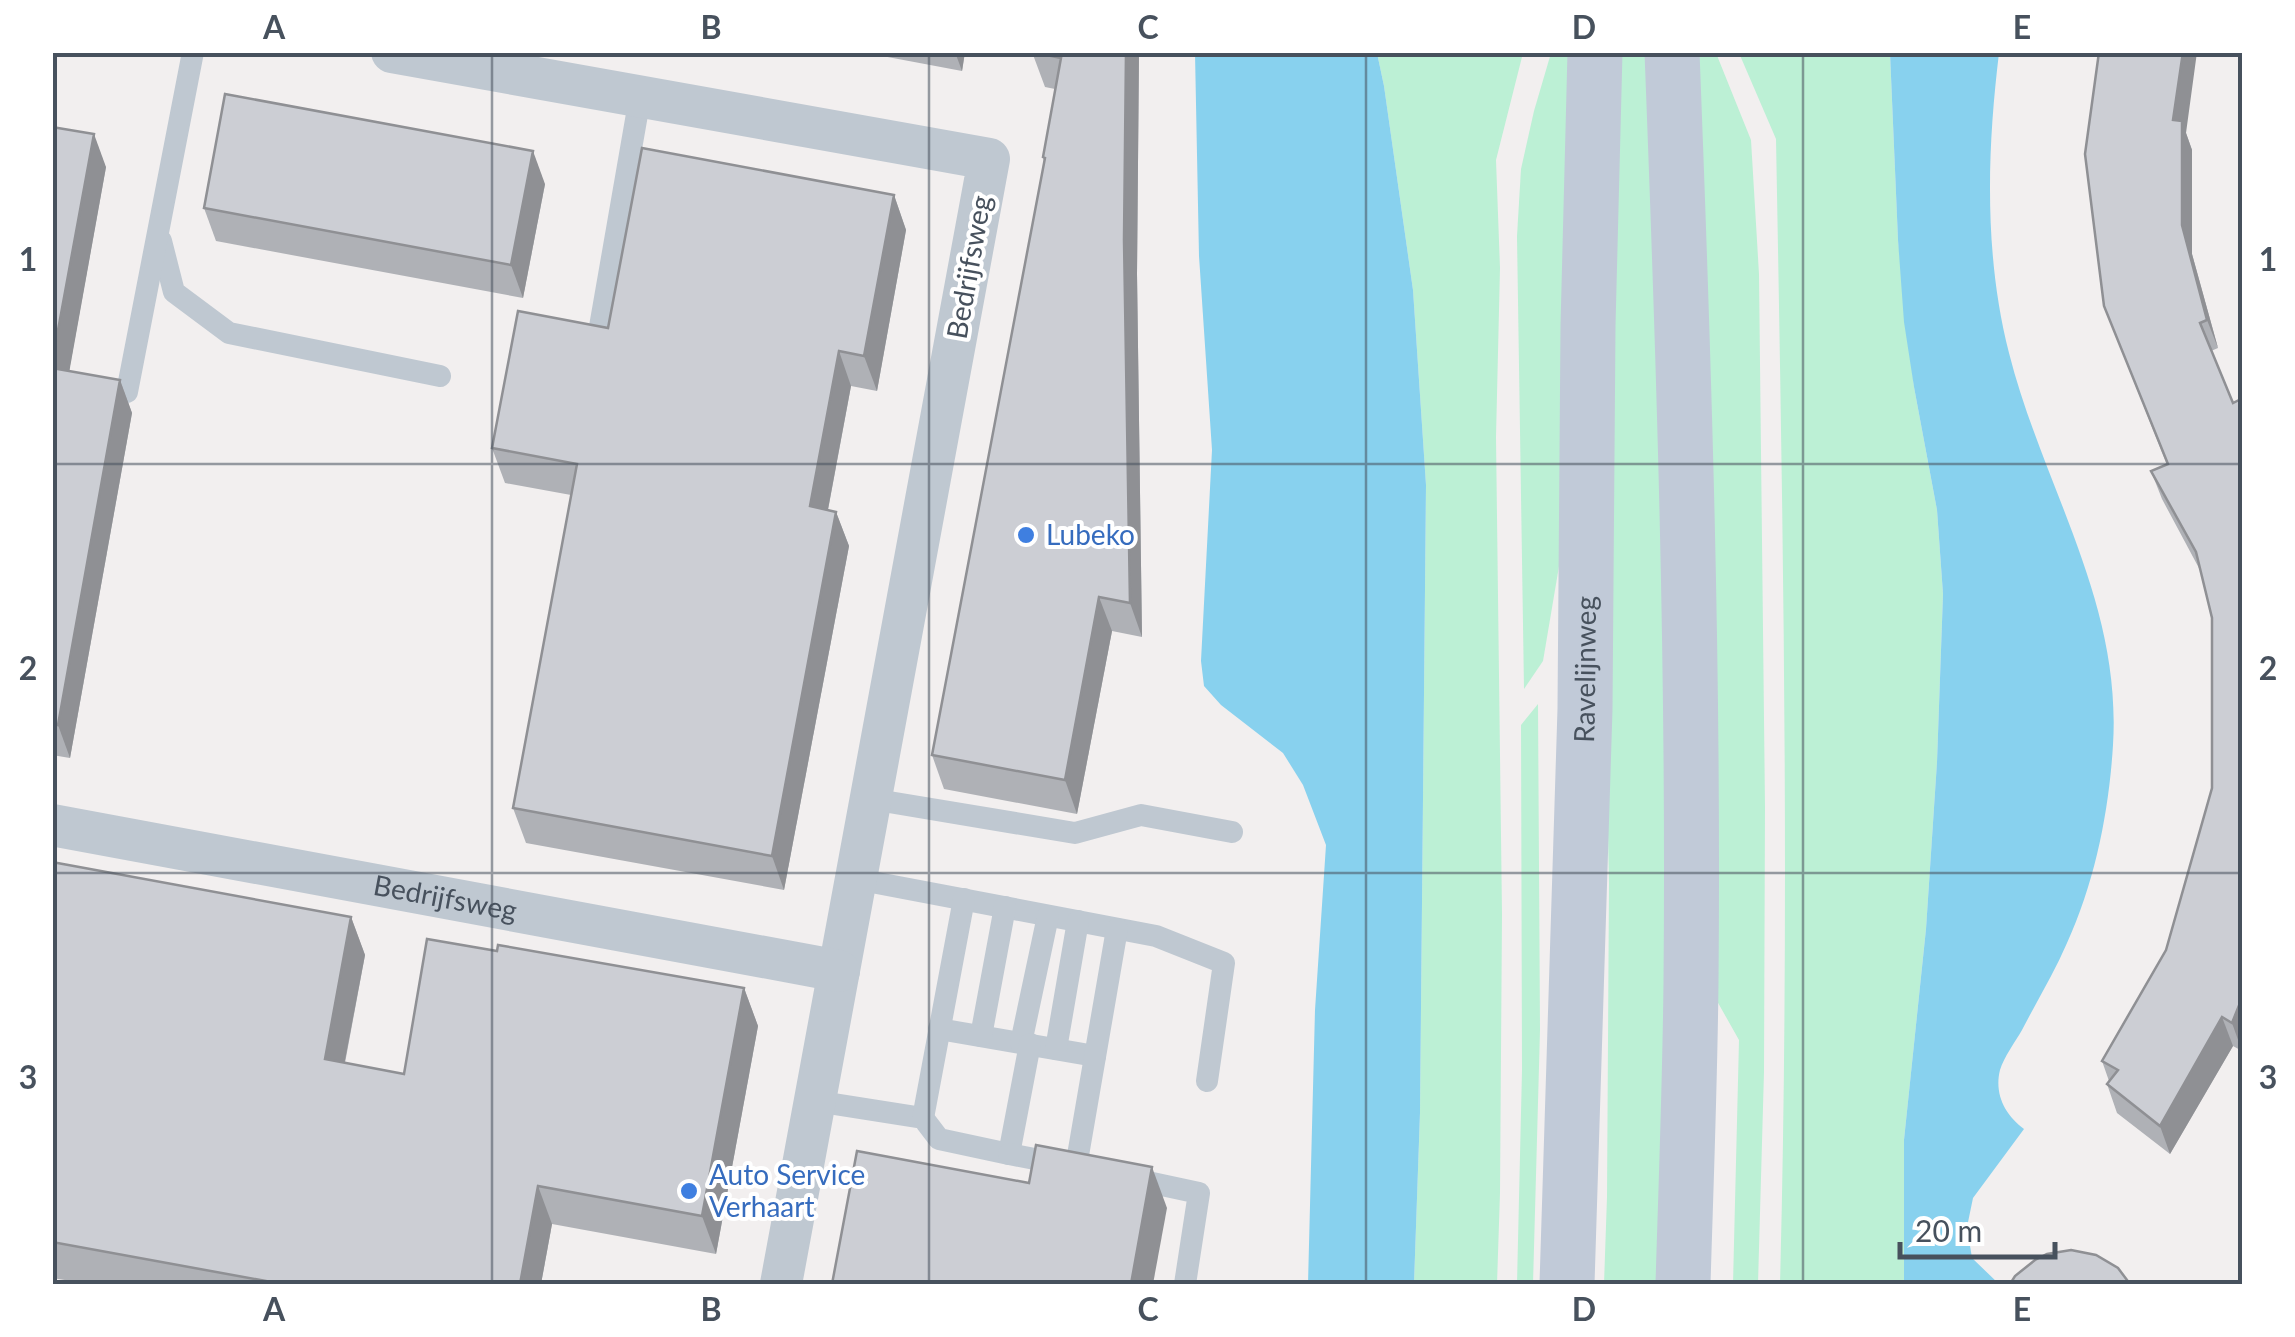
<svg xmlns="http://www.w3.org/2000/svg" width="2295" height="1337" viewBox="0 0 2295 1337" font-family="Lato,sans-serif">
  <style>
    .green { fill: #bcf0d5 }
    .water { fill: #88d1ee }
    .lines { fill: none; stroke-linecap: round; stroke-linejoin: round }
    .lane { stroke: #bfc8d1; stroke-width: 22 }
    .street { stroke: #bfc8d1; stroke-width: 42 }
    .secondary { stroke: #c1cad8; stroke-width: 55 }
    .wall { fill: #afb1b6 }
    .shaded-wall { fill: #8f9094 }
    .building { fill: #ccced4; stroke: #8f9094; stroke-width: 2.5 }
    .grid { fill: none; stroke: #47515d; stroke-width: 2.5; stroke-opacity: 0.55 }
    .shop-dot { fill: #3f7fe0; stroke: #fff; stroke-width: 4 }
    .labels { text-anchor: middle; stroke-width: 8; stroke-linejoin: round; paint-order: stroke }
    .street-label { font-size: 28px; fill: #47515d; stroke: #fff }
    .shop-label { font-size: 28px; fill: #366cbe; stroke: #fff; text-anchor: start }
    .neatline { fill: none; stroke: #47515d; stroke-width: 4 }
    .grid-label { font-size: 32px; text-anchor: middle; font-weight: bold; fill: #47515d }
  </style>
  <rect width="100%" height="100%" fill="#f2efef"/>
  <!-- green -->
  <g class="green">
    <path d="M1651,52L1662,227L1670,1284H1604L1607,1197L1609,883L1602,537L1619,53Z"/>
    <path d="M1377,53H1523L1496,160L1500,268L1496,437L1502,914L1500,1193L1497,1284H1414L1420,1113L1426,485L1413,290L1384,86Z"/>
    <path d="M1551,53H1575L1568,513L1543,661L1524,689L1517,236L1521,169L1534,111Z"/>
    <path d="M1686,53H1716L1751,140L1759,274L1765,807L1764,1072L1758,1284H1733L1739,1040L1708,985Z"/>
    <path d="M1739,53H1890L1898,240L1914,387L1937,510L1943,594L1937,762L1926,929L1904,1140V1284H1780C1790,903 1783,521 1776,139Z"/>
    <path d="M1538,704L1540,1030L1533,1284H1517L1522,1070L1521,725Z"/>
  </g>
  <!-- water -->
  <g class="water">
    <path d="M1195,53H1377L1384,86L1413,290L1426,485L1420,1113L1414,1284H1308L1315,1010L1326,845L1303,785L1283,753L1221,705L1204,686L1201,661L1212,450L1199,256Z"/>
    <path d="M1890,53H1999C1987,152 1984,255 2009,353C2043,487 2122,601 2113,745C2109,811 2095,882 2067,943C2054,973 2037,1001 2022,1030C2015,1042 2004,1057 2000,1070C1994,1094 2005,1115 2024,1129L1973,1198L1967,1227L1972,1258L1999,1284H1904V1140L1926,929L1937,762L1943,594L1937,510L1914,387L1904,322L1898,240Z"/>
  </g>
  <g class="lines">
    <!-- lane -->
    <g class="lane">
      <path d="M161,241L174,292L229,333L440,376"/>
      <path d="M597,344L640,97"/>
      <path d="M127,392L193,52"/>
      <path d="M871,799L1075,833L1141,815L1232,832"/>
      <path d="M856,879L1156,936L1224,963L1207,1081"/>
      <path d="M939,1029L1095,1056"/>
      <path d="M981,1036L1005,907"/>
      <path d="M1021,1043L1048,916"/>
      <path d="M1056,1049L1078,921"/>
      <path d="M815,1101L923,1118L939,1139L1009,1154L1030,1044"/>
      <path d="M923,1118L964,899"/>
      <path d="M1009,1154L1076,1167L1117,929"/>
      <path d="M1129,1178L1199,1193L1185,1284"/>
    </g>
    <!-- street -->
    <g class="street">
      <path d="M392,52L989,159L781,1284"/>
      <path id="s1" d="M52,825L839,971"/>
    </g>
    <!-- secondary -->
    <g class="secondary">
      <path d="M1672,52C1684,362 1694,672 1691,982C1690,1083 1686,1184 1683,1284"/>
      <path id="s2" d="M1567,1284L1585,709L1588,326L1595,52"/>
    </g>
  </g>
  <!-- wall -->
  <g class="wall">
    <path d="M861,52H965L962,71Z"/>
    <path d="M1032,52H1139L1137,274L1142,637L1112,631L1077,814L944,789L932,755L1044,162L1043,157L1055,89L1045,87Z"/>
    <path d="M52,127L106,167L69,371L120,380L132,413L70,758L52,755Z"/>
    <path d="M2186,133L2192,150V254L2218,348L2211,351L2233,403H2242V1051L2233,1046L2170,1154L2117,1113L2107,1084L2109,1081L2102,1061L2166,950L2212,788V618L2200,570L2162,499L2151,471L2167,465L2104,306Z"/>
    <path d="M545,184L523,298L216,241L204,208Z"/>
    <path d="M894,195L906,230L877,391L851,386L828,510L836,512L849,546L784,890L526,843L513,808L571,495L505,483L492,448L608,328Z"/>
    <path d="M52,862L351,917L365,955L345,1063L404,1074L497,951L744,988L758,1026L716,1254L552,1224L541,1284H90L52,1278Z"/>
  </g>
  <!-- shaded-wall -->
  <g class="shaded-wall">
    <path d="M955,52H965L962,71Z"/>
    <path d="M1126,52H1139L1137,274L1142,637L1130,603L1124,240Z"/>
    <path d="M2183,52H2197L2186,133L2192,150V254L2218,348L2207,320L2182,225L2173,120Z"/>
    <path d="M94,134L106,167L64,401L52,370V363Z"/>
    <path d="M533,151L545,184L523,298L511,265Z"/>
    <path d="M894,195L906,230L877,391L864,356Z"/>
    <path d="M839,351L851,386L822,541L810,506Z"/>
    <path d="M120,380L132,413L70,758L58,725Z"/>
    <path d="M836,512L849,546L784,890L772,856Z"/>
    <path d="M1099,597L1112,631L1077,814L1065,780Z"/>
    <path d="M351,917L365,955L338,1097L325,1059Z"/>
    <path d="M744,988L758,1026L716,1254L702,1216Z"/>
    <path d="M2242,998V1051L2232,1023Z"/>
    <path d="M2222,1017L2233,1046L2170,1154L2160,1126Z"/>
    <path d="M1152,1167L1167,1208L1153,1284H1131Z"/>
    <path d="M538,1186L552,1224L541,1284H520Z"/>
  </g>
  <!-- building -->
  <g class="building">
    <path d="M1032,52H1126L1124,240L1130,603L1099,597L1065,780L932,755L1045,158L1043,157L1061,58Z"/>
    <path d="M2099,52H2183L2173,120L2182,121V225L2207,320L2200,323L2233,403L2241,399L2242,403V998L2232,1023L2222,1017L2160,1126L2107,1084L2118,1070L2102,1061L2166,950L2212,788V618L2196,552L2151,471L2168,464L2104,306L2085,154Z"/>
    <path d="M225,94L533,151L511,265L204,208Z"/>
    <path d="M52,127L94,134L52,363Z"/>
    <path d="M642,148L894,195L864,356L839,351L810,506L836,512L772,856L513,808L577,464L492,448L518,311L608,328Z"/>
    <path d="M52,368L120,380L58,725L52,724Z"/>
    <path d="M52,862L351,917L325,1059L404,1074L427,939L497,951L498,945L744,988L702,1216L538,1186L520,1284H282L52,1242Z"/>
    <path d="M1036,1145L1152,1167L1131,1284H832L857,1151L1029,1183Z"/>
    <path d="M2071,1250L2096,1255L2118,1268L2130,1284H2010L2015,1276L2035,1260L2047,1254Z"/>
  </g>
  <!-- grid -->
  <path class="grid" d="M492,52V1284M929,52V1284M1366,52V1284M1803,52V1284M52,464H2242M52,873H2242"/>
  <!-- markers -->
  <g class="shop-dot">
    <circle cx="1026" cy="535" r="10"/>
    <circle cx="689" cy="1191" r="10"/>
  </g>
  <g class="labels">
    <!-- street labels -->
    <g class="street-label">
      <text transform="translate(969 267) rotate(-80)" y="10">Bedrijfsweg</text>
      <text dy="10" stroke="none"><textPath href="#s2" startOffset="615">Ravelijnweg</textPath></text>
      <text dy="10" stroke="none"><textPath href="#s1" startOffset="400">Bedrijfsweg</textPath></text>
    </g>
    <!-- shop labels -->
    <g class="shop-label">
      <text x="1046" y="545">Lubeko</text>
      <text x="709" y="1185">Auto Service<tspan x="709" dy="32">Verhaart</tspan></text>
    </g>
  </g>
  <!-- border -->
  <rect width="2295" height="1337" fill="none" stroke="#ffffff" stroke-width="110"/>
  <!-- scale -->
  <path d="M1900 1242v15h155v-15" fill="none" stroke="#47515d" stroke-width="5"/>
  <text x="1915" y="1242" font-size="30" fill="#47515d" stroke="#ffffff" stroke-width="8" paint-order="stroke">20 m</text>
  <rect x="55" y="55" width="2185" height="1227" class="neatline"/>
  <g class="grid-label">
    <text x="274" y="39">A</text>
    <text x="711" y="39">B</text>
    <text x="1148" y="39">C</text>
    <text x="1584" y="39">D</text>
    <text x="2022" y="39">E</text>
    <text x="28" y="271">1</text>
    <text x="2268" y="271">1</text>
    <text x="28" y="680">2</text>
    <text x="2268" y="680">2</text>
    <text x="28" y="1089">3</text>
    <text x="2268" y="1089">3</text>
    <text x="274" y="1321">A</text>
    <text x="711" y="1321">B</text>
    <text x="1148" y="1321">C</text>
    <text x="1584" y="1321">D</text>
    <text x="2022" y="1321">E</text>
  </g>
</svg>
